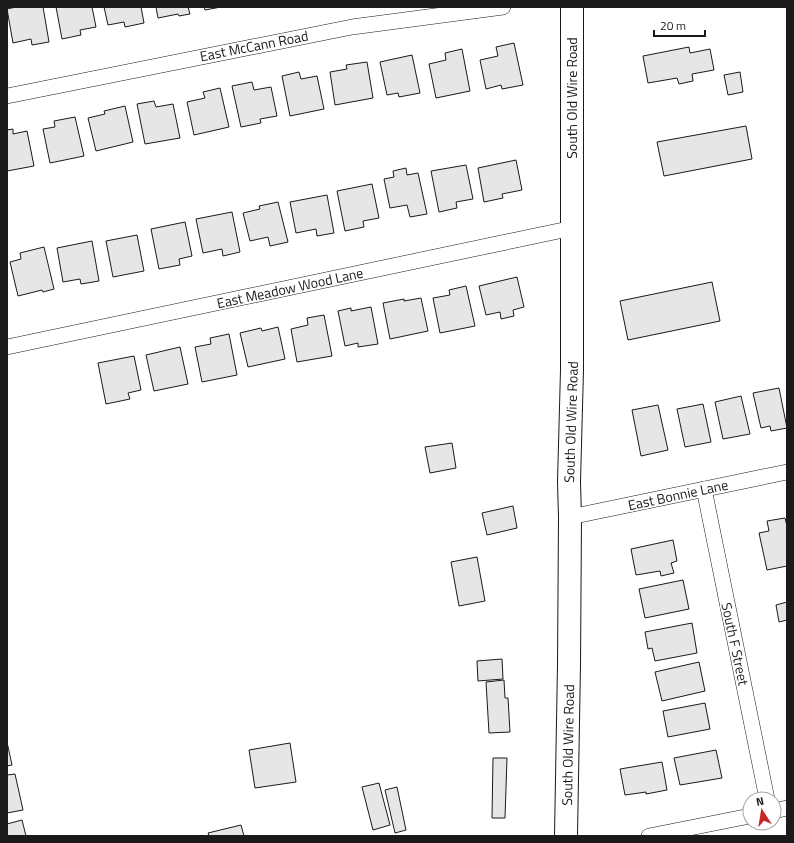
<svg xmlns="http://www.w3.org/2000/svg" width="794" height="843" viewBox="0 0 794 843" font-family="'Titillium Web',sans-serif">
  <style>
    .building { fill: #e6e6e6; stroke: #1a1a1a }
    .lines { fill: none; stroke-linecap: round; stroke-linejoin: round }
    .street-casing { stroke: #1a1a1a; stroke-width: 16 }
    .secondary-casing { stroke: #1a1a1a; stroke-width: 24 }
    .street { stroke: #fff; stroke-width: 15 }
    .secondary { stroke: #fff; stroke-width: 22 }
    .labels { text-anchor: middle; stroke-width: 3; stroke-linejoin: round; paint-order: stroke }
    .street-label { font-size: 14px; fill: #1a1a1a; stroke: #fff }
  </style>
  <rect width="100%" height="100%" fill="#fff"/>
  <!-- building -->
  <g class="building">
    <path d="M16,7H43L49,42L32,45L31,39L13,43L7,9Z"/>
    <path d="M56,7H92L96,27L80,30L81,35L62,39Z"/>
    <path d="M104,7H141L144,23L125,27L124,22L108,25Z"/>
    <path d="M156,7H188L190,14L179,16L178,14L158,18Z"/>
    <path d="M204,7H221L205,10Z"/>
    <path d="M514,43L523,85L502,89L501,85L486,89L480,60L498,56L496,47Z"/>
    <path d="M689,47L690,53L710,49L714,70L692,74L693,81L679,84L677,78L648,83L643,56Z"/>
    <path d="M462,49L470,91L436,98L429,64L446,60L445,53Z"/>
    <path d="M412,55L420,93L399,97L398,93L387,95L380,62Z"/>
    <path d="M367,62L373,98L335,105L330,72L347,69L346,65Z"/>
    <path d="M299,72L301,79L317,76L324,109L290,116L282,76Z"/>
    <path d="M740,72L743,92L728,95L724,75Z"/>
    <path d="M252,82L254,90L271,87L277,116L260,119L261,123L241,127L232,86Z"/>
    <path d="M220,88L229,127L194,135L187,102L205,98L203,92Z"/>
    <path d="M154,101L156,107L173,104L180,138L145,144L137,104Z"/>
    <path d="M125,106L133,142L96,151L88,118L105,114L104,111Z"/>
    <path d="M75,117L84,156L50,163L43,129L55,127L54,121Z"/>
    <path d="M746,126L752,159L664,176L657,142Z"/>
    <path d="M13,129V134L27,131L34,166L7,171V130Z"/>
    <path d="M516,160L522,190L502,194L503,198L484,202L478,168Z"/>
    <path d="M466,165L473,199L456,202L457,208L439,212L431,171Z"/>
    <path d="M406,168L407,175L418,173L427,214L410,217L407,205L390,208L384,179L394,177L393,171Z"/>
    <path d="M372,184L379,218L363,221L364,227L345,231L337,191Z"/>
    <path d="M327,195L334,233L317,236L316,229L296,233L290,202Z"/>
    <path d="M278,202L288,242L270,246L268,237L250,241L243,213L260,209L259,206Z"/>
    <path d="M232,212L240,252L223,256L222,249L203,253L196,219Z"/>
    <path d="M185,222L192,256L179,259L180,265L159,269L151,229Z"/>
    <path d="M137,235L144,271L113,277L106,241Z"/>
    <path d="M92,241L99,281L81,284L80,279L63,282L57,248Z"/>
    <path d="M44,247L54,289L43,292L42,290L18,296L10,262L21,259L20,253Z"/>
    <path d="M517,277L524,307L513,310L514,316L501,319L500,312L486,315L479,286Z"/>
    <path d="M712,282L720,321L628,340L620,301Z"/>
    <path d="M466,286L475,326L440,333L433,298L450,295L449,290Z"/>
    <path d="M421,298L428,331L390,339L383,303L404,299V301Z"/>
    <path d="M371,307L378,344L358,347V343L345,346L338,311L351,308V311Z"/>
    <path d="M324,315L332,356L297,362L291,329L308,325L307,318Z"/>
    <path d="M278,327L285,359L248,367L240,333L261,328L262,331Z"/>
    <path d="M229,334L237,375L202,382L195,347L211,344L210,338Z"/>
    <path d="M180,347L188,384L154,391L146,355Z"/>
    <path d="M134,356L141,390L128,393L130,399L106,404L98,363Z"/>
    <path d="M779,388L787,428L771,431L770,426L761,428L753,393Z"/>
    <path d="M741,396L750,434L723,439L715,402Z"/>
    <path d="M703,404L711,442L685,447L677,409Z"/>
    <path d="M658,405L668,450L641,456L632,410Z"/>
    <path d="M452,443L456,468L430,473L425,447Z"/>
    <path d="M513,506L517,528L487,535L482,513Z"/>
    <path d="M785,518L787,526V566L767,570L759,533L769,531L767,521Z"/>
    <path d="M673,540L677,561L671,563L674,573L661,576L660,571L636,575L631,549Z"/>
    <path d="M477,557L485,601L459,606L451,562Z"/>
    <path d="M683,580L689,609L645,618L639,589Z"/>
    <path d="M787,602V620L779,622L776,605Z"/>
    <path d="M692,623L697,653L655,661L652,648L648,649L645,632Z"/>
    <path d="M502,659L503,679L478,681L477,661Z"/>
    <path d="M699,662L705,691L662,701L655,672Z"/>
    <path d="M504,680L505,698H508L510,732L489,733L486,682Z"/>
    <path d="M705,703L710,729L668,737L663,711Z"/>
    <path d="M7,742L12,765L7,766Z"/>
    <path d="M290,743L296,782L255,788L249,750Z"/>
    <path d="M716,750L722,778L680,785L674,758Z"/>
    <path d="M493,758H507L505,818H492Z"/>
    <path d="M662,762L667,790L646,794V792L625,795L620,769Z"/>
    <path d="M15,774L23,810L7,813V775Z"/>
    <path d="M379,783L390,825L373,830L362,787Z"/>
    <path d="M397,787L406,830L395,833L385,790Z"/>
    <path d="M22,820L26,836H7V824Z"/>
    <path d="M241,825L244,836H209L208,833Z"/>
  </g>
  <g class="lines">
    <defs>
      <g id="street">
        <path d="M7,96L352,27L503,7"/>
        <path d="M7,347L573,228"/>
        <path d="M704,489L767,799"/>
        <path d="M570,517L787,472"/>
        <path d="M774,811L787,808"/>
        <path d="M649,836L750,816"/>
      </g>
      <path id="secondary" d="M566,836L569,665L570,517L569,482L572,370V7"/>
    </defs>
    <!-- street casing -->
    <use href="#street" class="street-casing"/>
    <!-- secondary casing -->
    <use href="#secondary" class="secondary-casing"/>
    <!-- street -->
    <use href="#street" class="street"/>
    <!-- secondary -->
    <use href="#secondary" class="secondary"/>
  </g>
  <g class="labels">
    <!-- street labels -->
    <g class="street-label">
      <text transform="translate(254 46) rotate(-11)" y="5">East McCann Road</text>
      <text transform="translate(572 98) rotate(-90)" y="5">South Old Wire Road</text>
      <text transform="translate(290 288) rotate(-12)" y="5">East Meadow Wood Lane</text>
      <text transform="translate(571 422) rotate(-88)" y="5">South Old Wire Road</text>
      <text transform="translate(678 495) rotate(-12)" y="5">East Bonnie Lane</text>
      <text transform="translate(735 644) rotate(78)" y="5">South F Street</text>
      <text transform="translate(568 745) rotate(-89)" y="5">South Old Wire Road</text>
    </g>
  </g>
  <!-- border -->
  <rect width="794" height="843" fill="none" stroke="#1a1a1a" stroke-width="16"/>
  <!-- north arrow -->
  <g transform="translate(762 811) rotate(348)"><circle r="19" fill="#ffffff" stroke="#a3a3a3"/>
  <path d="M0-3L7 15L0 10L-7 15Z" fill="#c62828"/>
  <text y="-6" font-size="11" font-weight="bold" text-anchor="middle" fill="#1a1a1a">N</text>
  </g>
  <!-- scale -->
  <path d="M654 30v6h51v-6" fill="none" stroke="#1a1a1a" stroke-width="2"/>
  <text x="660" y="30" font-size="12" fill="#1a1a1a" stroke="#ffffff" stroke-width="3" paint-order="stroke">20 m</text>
</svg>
